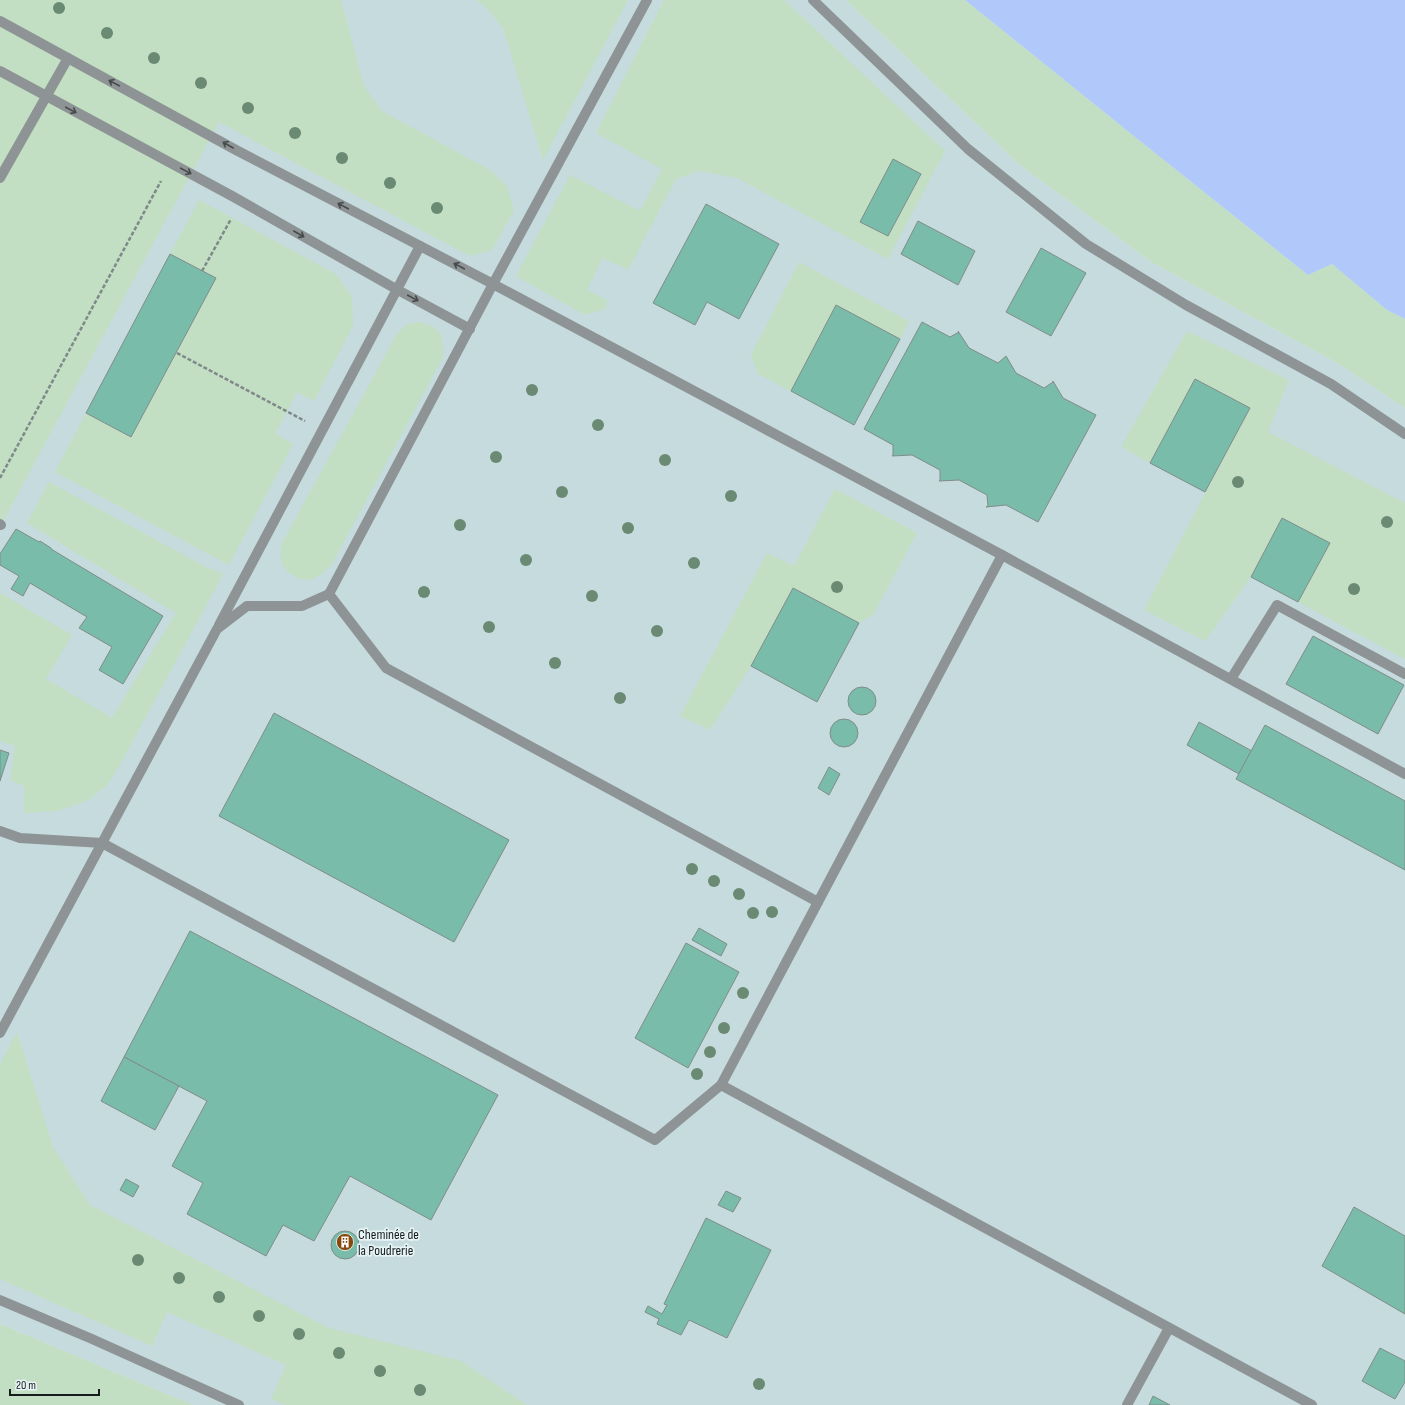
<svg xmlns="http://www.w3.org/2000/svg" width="1405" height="1405" viewBox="0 0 1405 1405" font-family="'Sofia Sans Condensed',sans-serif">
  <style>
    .built { fill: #c5dbdd }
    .green { fill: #c2dfc3 }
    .water { fill: #b1c9fa }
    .building { fill: #79bcaa; stroke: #818c89 }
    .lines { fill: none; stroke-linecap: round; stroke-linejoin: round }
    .path { stroke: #80898a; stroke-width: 2.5; stroke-dasharray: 4 2; stroke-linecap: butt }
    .minor { stroke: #8e9395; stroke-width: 10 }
    .tree { fill: #6a8a74 }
    .oneway { stroke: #464b4c }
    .labels { text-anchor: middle; stroke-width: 3.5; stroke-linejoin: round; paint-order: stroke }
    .poi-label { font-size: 14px; fill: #161b1b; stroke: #e7f4f6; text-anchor: start }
  </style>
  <rect width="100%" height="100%" fill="#dae7e9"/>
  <!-- built -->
  <path class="built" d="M0,0H846L1020,165L1153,263L1339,364L1405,408V1405H193L0,1324Z"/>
  <!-- green -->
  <g class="green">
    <path d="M0,0H341L364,86L382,111L490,170L507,186L514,210L492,250L470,256L219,122L1,525L0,524Z"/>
    <path d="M476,0H628L543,160L503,28L486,7Z"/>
    <path d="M664,0H784L945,151L888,259L737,178L699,171L676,179L628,270L603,258L587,290L607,300L605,309L585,315L516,276L570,175L640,211L662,169L596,133Z"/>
    <path d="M846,0H965L1135,137L1308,275L1332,264L1387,310L1405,319V408L1339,364L1153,263L1020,165Z"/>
    <path d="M199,200L336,274L352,297L353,326L314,401L297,392L275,434L293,444L229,565L55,472L86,413L131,437L216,278L170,254Z"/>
    <path d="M799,262L909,321L900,339L836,305L791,391L758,374L751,355Z"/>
    <path d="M419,322C441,327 444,335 443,357L332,564C320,577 308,587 291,574C286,570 282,566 281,559C280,554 282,548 282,543L398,332L408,324Z"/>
    <path d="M1187,331L1289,380L1268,432L1405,503V659L1298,602L1330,543L1283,518L1251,577L1205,641L1144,610L1250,408L1195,379L1150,463L1121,447Z"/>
    <path d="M49,482L204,566L223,574L121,763L107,785L87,801L57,811L24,813V786L10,780L15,746L0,741V593L72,635L46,679L112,718L176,613L27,523Z"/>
    <path d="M835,489L917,533L873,615L859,623L793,588L751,666L710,730L680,716L767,553L794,566Z"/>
    <path d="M17,1032L53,1147L90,1205L329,1328L461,1361L527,1405H285L271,1399L286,1365L167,1312L152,1346L0,1279V1064Z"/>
    <path d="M0,1324L193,1405H0Z"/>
  </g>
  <!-- water -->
  <path class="water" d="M965,0H1405V319L1387,310L1332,264L1308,275L1135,137Z"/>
  <!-- building -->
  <g class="building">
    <path d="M893,159L921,174L888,236L860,222Z"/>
    <path d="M706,204L779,244L739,319L707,302L695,325L653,303Z"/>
    <path d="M918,221L975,251L958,285L901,254Z"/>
    <path d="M1041,248L1086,273L1051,336L1006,312Z"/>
    <path d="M170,254L216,278L131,437L86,413Z"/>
    <path d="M836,305L900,339L854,425L791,391Z"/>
    <path d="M922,322L950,337L959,332L958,331L969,348L998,363L1006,356L1016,373L1044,388L1053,382V381L1063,398L1096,415L1038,522L1006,505L986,507L988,506L987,495L959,480L939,481L940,480V470L912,455L892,456L893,455V445L864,429Z"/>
    <path d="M1195,379L1250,408L1205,492L1150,463Z"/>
    <path d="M1282,518L1330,543L1298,602L1251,577Z"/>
    <path d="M16,529L39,542L40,541L51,548V549L163,616L123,684L99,670L112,647L79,628L87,617L30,583L23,596L11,589L19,576L0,565V554Z"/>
    <path d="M793,588L859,623L817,702L751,666Z"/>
    <path d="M1313,636L1404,685L1378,734L1286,684Z"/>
    <circle cx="862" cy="701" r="14"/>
    <path d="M274,713L509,840L454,942L219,816Z"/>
    <circle cx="844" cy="733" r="14"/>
    <path d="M1199,722L1252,751L1239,774L1187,745Z"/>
    <path d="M1265,725L1405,801V870L1236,779Z"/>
    <path d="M0,750L9,753L0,781Z"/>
    <path d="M829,767L840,774L829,795L818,788Z"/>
    <path d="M699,928L727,944L721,956L692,940Z"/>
    <path d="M190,931L498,1095L431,1220L350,1176L314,1241L283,1225L266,1256L187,1214L203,1183L172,1166L207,1101L124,1057Z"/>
    <path d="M686,943L739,972L688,1068L635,1038Z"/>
    <path d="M124,1057L179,1086L155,1130L101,1101Z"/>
    <path d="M126,1179L139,1186L133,1197L120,1190Z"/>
    <path d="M726,1191L741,1198L733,1212L718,1205Z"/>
    <path d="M1354,1207L1405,1236V1314L1322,1266Z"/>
    <path d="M706,1218L771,1250L727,1338L689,1320L681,1335L657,1324L659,1319L645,1312L648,1306L662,1314L667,1305L664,1304Z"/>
    <circle cx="345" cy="1245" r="14"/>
    <path d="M1380,1348L1405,1361V1382L1395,1399L1362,1381Z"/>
    <path d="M1153,1396L1170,1405H1149Z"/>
  </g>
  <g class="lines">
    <!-- path -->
    <g class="path">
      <path d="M202,271L231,219"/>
      <path d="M177,353L305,421"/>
      <path d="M0,478L161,181"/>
    </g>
    <!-- minor -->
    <g class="minor">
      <path d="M813,0L968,149L1086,244L1186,305L1331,384L1405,434"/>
      <path d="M0,21L236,150L493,284L1002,555L1405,774"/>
      <path d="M0,71L232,196L396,289L470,329"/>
      <path d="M0,178L68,58"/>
      <path d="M0,524L1,525"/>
      <path d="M1002,555L721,1085L1312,1405"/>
      <path d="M329,594L386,668L818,902"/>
      <path d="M219,625L420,246"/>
      <path d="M1231,679L1277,605L1405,674"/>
      <path d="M0,831L20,838L102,843L655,1140L721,1085"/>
      <path d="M0,1033L217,629L247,606H302L329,594L493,284L647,0"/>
      <path d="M0,1300L92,1339L239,1405"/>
      <path d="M1127,1405L1169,1328"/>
    </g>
  </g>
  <!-- trees -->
  <g class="tree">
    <circle cx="59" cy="8" r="6"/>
    <circle cx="107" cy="33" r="6"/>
    <circle cx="154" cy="58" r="6"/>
    <circle cx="201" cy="83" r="6"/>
    <circle cx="248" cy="108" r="6"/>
    <circle cx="295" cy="133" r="6"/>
    <circle cx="342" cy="158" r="6"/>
    <circle cx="390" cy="183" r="6"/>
    <circle cx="437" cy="208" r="6"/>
    <circle cx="532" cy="390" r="6"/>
    <circle cx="598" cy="425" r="6"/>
    <circle cx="496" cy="457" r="6"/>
    <circle cx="665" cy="460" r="6"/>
    <circle cx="1238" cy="482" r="6"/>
    <circle cx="562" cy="492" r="6"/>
    <circle cx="731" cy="496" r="6"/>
    <circle cx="1387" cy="522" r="6"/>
    <circle cx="460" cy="525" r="6"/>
    <circle cx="628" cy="528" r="6"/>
    <circle cx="526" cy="560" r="6"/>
    <circle cx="694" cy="563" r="6"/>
    <circle cx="837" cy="587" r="6"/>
    <circle cx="1354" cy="589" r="6"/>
    <circle cx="424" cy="592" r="6"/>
    <circle cx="592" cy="596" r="6"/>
    <circle cx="489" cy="627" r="6"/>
    <circle cx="657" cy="631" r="6"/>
    <circle cx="555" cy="663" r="6"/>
    <circle cx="620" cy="698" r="6"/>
    <circle cx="692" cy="869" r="6"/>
    <circle cx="714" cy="881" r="6"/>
    <circle cx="739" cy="894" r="6"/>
    <circle cx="772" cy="912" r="6"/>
    <circle cx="753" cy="913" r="6"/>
    <circle cx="743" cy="993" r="6"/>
    <circle cx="724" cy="1028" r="6"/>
    <circle cx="710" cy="1052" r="6"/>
    <circle cx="697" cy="1074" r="6"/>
    <circle cx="138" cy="1260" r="6"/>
    <circle cx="179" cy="1278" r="6"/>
    <circle cx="219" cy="1297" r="6"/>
    <circle cx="259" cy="1316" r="6"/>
    <circle cx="299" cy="1334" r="6"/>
    <circle cx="339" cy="1353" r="6"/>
    <circle cx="380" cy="1371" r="6"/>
    <circle cx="759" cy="1384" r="6"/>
    <circle cx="420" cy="1390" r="6"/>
  </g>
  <!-- one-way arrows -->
  <defs><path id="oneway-shaft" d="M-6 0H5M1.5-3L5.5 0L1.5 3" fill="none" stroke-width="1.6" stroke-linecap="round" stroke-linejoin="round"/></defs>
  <g class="oneway">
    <use href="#oneway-shaft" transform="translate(114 83) rotate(-152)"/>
    <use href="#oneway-shaft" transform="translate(71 110) rotate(28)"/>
    <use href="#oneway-shaft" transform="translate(228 145) rotate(-150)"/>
    <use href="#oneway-shaft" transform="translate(186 171) rotate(28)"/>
    <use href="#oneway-shaft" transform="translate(343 206) rotate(-152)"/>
    <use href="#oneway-shaft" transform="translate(299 234) rotate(30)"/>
    <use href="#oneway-shaft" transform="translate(459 266) rotate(-152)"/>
    <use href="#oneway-shaft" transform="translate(413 298) rotate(28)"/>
  </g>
  <!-- icons -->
  <defs>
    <symbol id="building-disc" viewBox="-11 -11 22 22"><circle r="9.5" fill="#87480c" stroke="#e7f4f6"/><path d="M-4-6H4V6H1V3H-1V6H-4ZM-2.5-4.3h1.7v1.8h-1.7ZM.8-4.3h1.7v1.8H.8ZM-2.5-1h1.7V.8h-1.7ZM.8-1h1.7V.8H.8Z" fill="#fff"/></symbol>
  </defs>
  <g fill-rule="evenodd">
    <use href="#building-disc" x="335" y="1232" width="20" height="20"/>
  </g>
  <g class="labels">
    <!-- poi labels -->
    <g class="poi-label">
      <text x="358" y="1239">Cheminée de<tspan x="358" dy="16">la Poudrerie</tspan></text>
    </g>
  </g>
  <!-- scale -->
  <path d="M10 1389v6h89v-6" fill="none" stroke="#161b1b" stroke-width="2"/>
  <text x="16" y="1389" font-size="12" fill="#161b1b" stroke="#e7f4f6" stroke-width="3" paint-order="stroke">20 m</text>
</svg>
